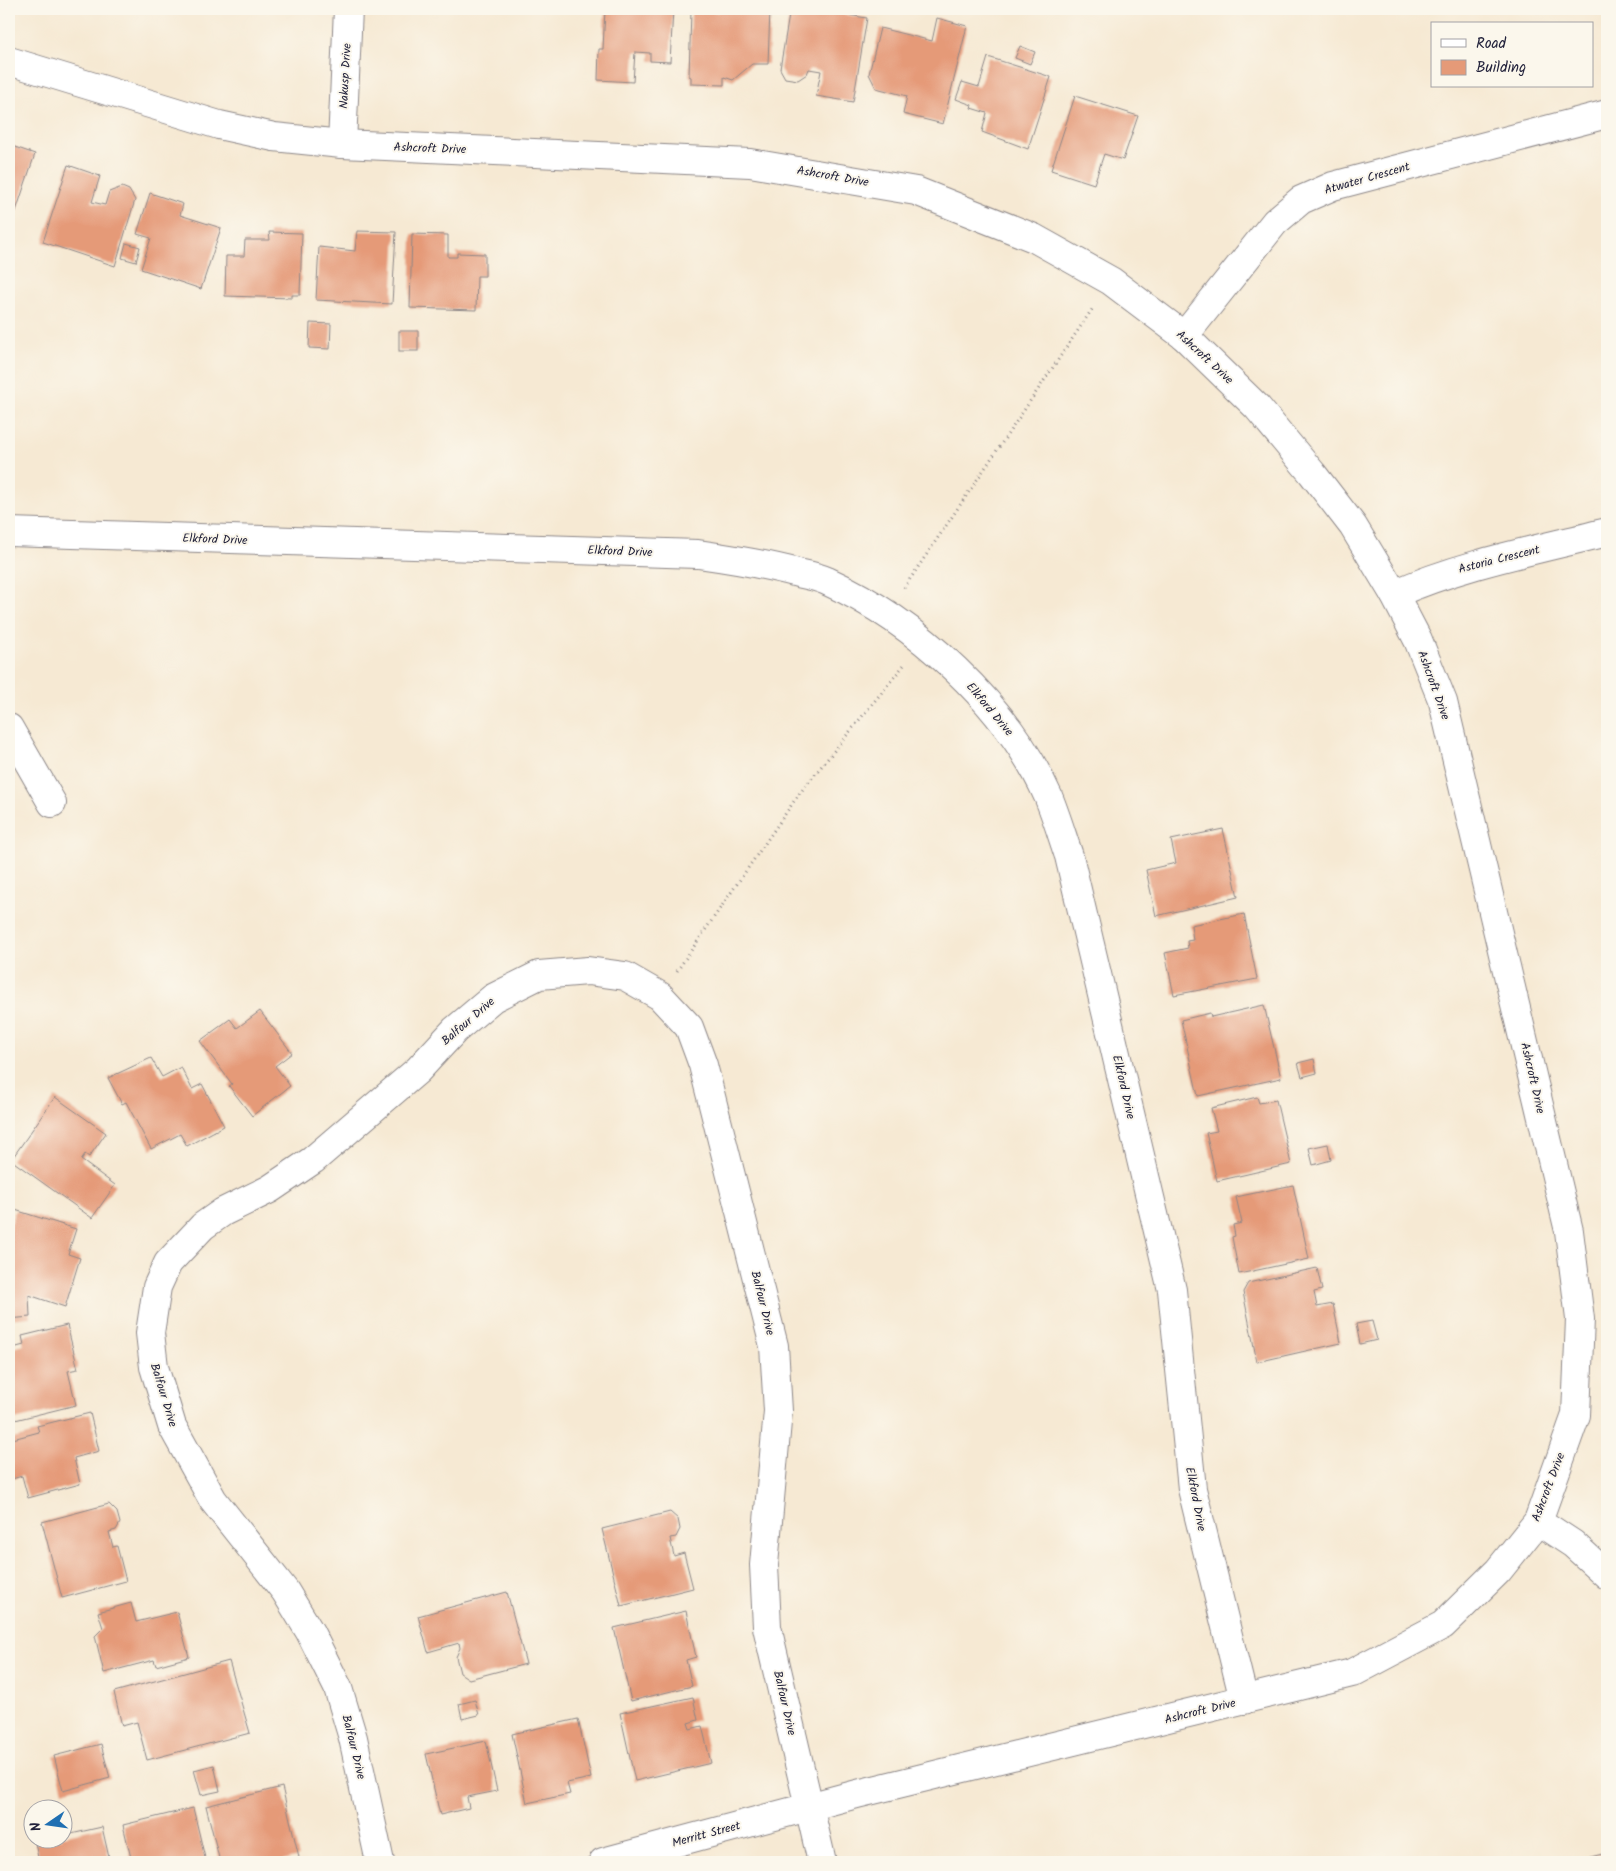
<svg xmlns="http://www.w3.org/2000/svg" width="1616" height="1871" viewBox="0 0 1616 1871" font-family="Kalam,sans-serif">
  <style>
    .building { fill: #e59a78 }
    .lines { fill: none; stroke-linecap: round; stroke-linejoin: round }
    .minor-casing { stroke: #8c8687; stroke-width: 30 }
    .path { stroke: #8c8687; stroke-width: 3; stroke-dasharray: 1 4; stroke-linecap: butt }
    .minor { stroke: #fff; stroke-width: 28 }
    .labels { text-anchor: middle; stroke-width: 4; stroke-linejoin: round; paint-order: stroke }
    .street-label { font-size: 12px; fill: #22223b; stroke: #fbf7ec }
  </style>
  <rect width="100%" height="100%" fill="#fbf7ec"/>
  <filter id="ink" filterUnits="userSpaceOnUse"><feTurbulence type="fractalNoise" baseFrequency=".02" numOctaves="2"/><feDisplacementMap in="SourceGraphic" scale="10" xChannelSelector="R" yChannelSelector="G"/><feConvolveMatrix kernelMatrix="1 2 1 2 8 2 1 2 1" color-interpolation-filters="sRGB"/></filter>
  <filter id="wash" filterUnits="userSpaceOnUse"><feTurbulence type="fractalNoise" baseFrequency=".0096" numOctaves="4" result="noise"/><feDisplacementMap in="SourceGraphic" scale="20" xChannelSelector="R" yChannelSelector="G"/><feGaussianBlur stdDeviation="1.12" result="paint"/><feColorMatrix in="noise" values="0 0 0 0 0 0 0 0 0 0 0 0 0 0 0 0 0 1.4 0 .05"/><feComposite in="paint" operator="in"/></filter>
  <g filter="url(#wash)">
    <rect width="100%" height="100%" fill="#f6e9d3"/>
    <g id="blocks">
      <!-- building -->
      <g class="building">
        <path d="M605,9L673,10L670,62L650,61V53L635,52L633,82L598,80L599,49H603Z"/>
        <path d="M719,9H770L768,64H752L733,80L724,77V85L691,84V77L689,76L691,11L719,12Z"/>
        <path d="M790,9H810L867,18L853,102L816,96L821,71L809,69L807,74L798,80L785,78L780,69Z"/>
        <path d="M937,18L967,26L943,124L903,114L907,96L876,88L869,74L880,28L932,41Z"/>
        <path d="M1020,46L1035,52L1030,64L1015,58Z"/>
        <path d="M988,57L1051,77L1028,149L982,132L987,113L971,108L972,105L956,99L962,82L979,87Z"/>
        <path d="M1075,96L1138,116L1123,160L1104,154L1094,184L1051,170Z"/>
        <path d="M9,145L35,154L9,232Z"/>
        <path d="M68,165L100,176L92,202L105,205L109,192L122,187L129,190L135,200L115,266L43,242Z"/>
        <path d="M150,193L183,204L180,215L221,228L201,289L141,269L151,238L137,234Z"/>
        <path d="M357,231L396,232L392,304L316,300L319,247L355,251Z"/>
        <path d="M269,232L302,233L300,295H292V298L225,296L226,256H244L245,240H270Z"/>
        <path d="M412,234L448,235V257H457V253L485,254V276H477L476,310L410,308Z"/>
        <path d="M126,243L140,247L136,262L122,258Z"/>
        <path d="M310,323L331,324L330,349L309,348Z"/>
        <rect x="399" y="331" width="19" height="20"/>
        <path d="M1223,829L1238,897L1156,916L1146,870L1176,863L1171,840Z"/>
        <path d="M1244,914L1257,979L1174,995L1165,953L1188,948L1187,941L1193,940L1191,925Z"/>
        <path d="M1264,1005L1281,1078L1198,1096L1181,1020L1210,1013L1211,1017Z"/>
        <path d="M260,1011L292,1053L275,1066L290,1086L252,1116L229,1086L232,1084L200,1041L230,1019L237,1028Z"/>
        <path d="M151,1058L162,1077L181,1067L192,1089L202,1084L224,1126L187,1146L180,1134L151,1149L126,1102L122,1104L108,1078Z"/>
        <path d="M1314,1059L1317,1073L1302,1077L1298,1063Z"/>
        <path d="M55,1097L106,1133L89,1157L85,1154L81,1160L115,1185L92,1218L11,1160Z"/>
        <path d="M1257,1097L1259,1103L1276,1100L1291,1164L1217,1181L1206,1133L1217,1131L1211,1108Z"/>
        <path d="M1328,1144L1331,1160L1313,1165L1309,1148Z"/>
        <path d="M1293,1185L1309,1259L1239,1274L1232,1237L1235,1236L1233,1225L1242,1223L1236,1197Z"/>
        <path d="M15,1210L76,1229L68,1254L80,1258L65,1307L29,1295L30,1317L9,1319V1232Z"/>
        <path d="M1317,1268L1322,1290L1314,1292L1317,1307L1333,1304L1341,1343L1257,1362L1243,1292L1248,1283Z"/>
        <path d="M1372,1321L1377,1340L1360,1344L1356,1324Z"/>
        <path d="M67,1325L78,1369L68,1371L76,1405L11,1421L9,1411V1349L24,1345L22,1336Z"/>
        <path d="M90,1413L99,1451L74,1458L80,1484L28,1498L22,1476L12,1479L9,1465V1440L39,1432L37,1426Z"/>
        <path d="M109,1504L117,1512L120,1523L116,1530L109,1532L113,1547L117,1546L126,1581L62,1598L42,1522Z"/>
        <path d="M670,1512L678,1519L680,1529L676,1537L670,1538L674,1556L684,1553L693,1588L621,1606L602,1529Z"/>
        <path d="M507,1592L526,1664L469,1679L460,1673L456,1657L460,1648L459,1643L428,1652L418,1616Z"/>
        <path d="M131,1603L136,1622L177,1612L189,1657L156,1666L154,1660L104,1673L95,1636L103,1628L98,1612Z"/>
        <path d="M686,1611L696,1657L686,1660L692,1686L631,1701L614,1628Z"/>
        <path d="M229,1661L250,1733L147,1760L137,1722L122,1726L114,1692Z"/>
        <path d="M693,1697L698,1720L688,1723L690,1729L702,1726L711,1763L635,1781L620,1713Z"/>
        <path d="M475,1700L479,1715L462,1719L459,1704Z"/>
        <path d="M578,1719L591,1778L567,1783L570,1794L527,1803L512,1734Z"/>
        <path d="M486,1741L497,1791L467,1797L469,1808L440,1815L426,1754Z"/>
        <path d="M101,1744L110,1778L63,1791L54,1756Z"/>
        <path d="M214,1765L220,1791L201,1795L194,1770Z"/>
        <path d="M282,1787L299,1857L278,1862H220L206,1806Z"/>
        <path d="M193,1808L206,1862H132L123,1825Z"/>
        <path d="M102,1827L110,1862H39L35,1843L62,1838V1836Z"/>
        <path d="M1607,1853V1862H1572Z"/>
      </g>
    </g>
  </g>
  <g filter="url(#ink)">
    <use href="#blocks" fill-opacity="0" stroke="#8c8687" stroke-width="1"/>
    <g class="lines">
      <defs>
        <g id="minor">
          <path d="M9,61L219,125L274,137L342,144L750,163L916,191L1034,238L1111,281L1184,336L1257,407L1312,473L1353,526L1394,594L1418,640L1443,702L1569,1231L1580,1319L1576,1415L1538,1521L1498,1571L1443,1625L1352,1673L857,1794L603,1862"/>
          <path d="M342,144L348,9"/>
          <path d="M1184,336L1275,222L1301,200L1333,186L1607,114"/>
          <path d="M9,532L698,554C733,559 765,564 798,573C808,575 819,577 827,581C916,621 1008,706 1048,796C1056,815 1062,836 1069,856L1172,1290L1192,1489L1244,1700"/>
          <path d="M1394,594C1462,564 1536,550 1607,532"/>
          <path d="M9,728L52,803"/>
          <path d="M1538,1521L1573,1544L1607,1575"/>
          <path d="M380,1862L353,1738L338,1688L310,1632L285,1591L213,1500L172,1426L154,1367L150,1333L157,1287L168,1263L203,1226L223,1212L270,1189L313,1160L418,1070L455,1030L493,998L539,975L588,971L625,976L660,996L689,1027L703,1065L774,1346L778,1411L764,1565L767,1627L822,1862"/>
        </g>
      </defs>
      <!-- minor casing -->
      <use href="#minor" class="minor-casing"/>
      <!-- path -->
      <g class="path">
        <path d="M904,588L1093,308"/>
        <path d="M677,971L799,794L904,665"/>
      </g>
      <!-- minor -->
      <use href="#minor" class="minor"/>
    </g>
  </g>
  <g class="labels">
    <!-- street labels -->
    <g class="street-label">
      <text transform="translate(345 76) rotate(-87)" y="4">Nakusp Drive</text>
      <text transform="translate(430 148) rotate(2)" y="4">Ashcroft Drive</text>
      <text transform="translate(833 176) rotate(10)" y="4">Ashcroft Drive</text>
      <text transform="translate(1367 178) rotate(-16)" y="4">Atwater Crescent</text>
      <text transform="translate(1205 357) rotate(43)" y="4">Ashcroft Drive</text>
      <text transform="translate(215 539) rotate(2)" y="4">Elkford Drive</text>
      <text transform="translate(620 551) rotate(2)" y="4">Elkford Drive</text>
      <text transform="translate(1499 559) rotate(-14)" y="4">Astoria Crescent</text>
      <text transform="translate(1434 685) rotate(70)" y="4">Ashcroft Drive</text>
      <text transform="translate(990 709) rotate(50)" y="4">Elkford Drive</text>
      <text transform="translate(468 1021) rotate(-41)" y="4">Balfour Drive</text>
      <text transform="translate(1533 1078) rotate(77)" y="4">Ashcroft Drive</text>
      <text transform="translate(1124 1087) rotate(77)" y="4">Elkford Drive</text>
      <text transform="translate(763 1303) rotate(76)" y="4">Balfour Drive</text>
      <text transform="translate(164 1395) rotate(73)" y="4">Balfour Drive</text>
      <text transform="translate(1548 1487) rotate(-69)" y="4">Ashcroft Drive</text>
      <text transform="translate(1196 1499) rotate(79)" y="4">Elkford Drive</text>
      <text transform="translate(785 1703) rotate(77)" y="4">Balfour Drive</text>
      <text transform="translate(1200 1711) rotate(-14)" y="4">Ashcroft Drive</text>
      <text transform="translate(354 1747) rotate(76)" y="4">Balfour Drive</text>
      <text transform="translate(706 1834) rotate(-15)" y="4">Merritt Street</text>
    </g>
  </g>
  <!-- margin -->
  <rect width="1616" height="1871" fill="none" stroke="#fbf7ec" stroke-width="30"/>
  <!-- legend -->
  <rect x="1431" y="22" width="162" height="65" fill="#fbf7ec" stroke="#a4a2a5"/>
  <rect x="1441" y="39" width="25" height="8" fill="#ffffff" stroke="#a4a2a5"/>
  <text x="1476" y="48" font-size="15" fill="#22223b">Road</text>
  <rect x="1441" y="60" width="25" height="15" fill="#e59a78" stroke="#a4a2a5"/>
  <text x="1476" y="72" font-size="15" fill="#22223b">Building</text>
  <!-- north arrow -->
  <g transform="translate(48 1824) rotate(257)"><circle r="24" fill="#fbf7ec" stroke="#a4a2a5"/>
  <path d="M0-4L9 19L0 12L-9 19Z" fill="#1f6fb2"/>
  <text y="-8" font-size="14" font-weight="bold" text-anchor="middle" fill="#22223b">N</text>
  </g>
</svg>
